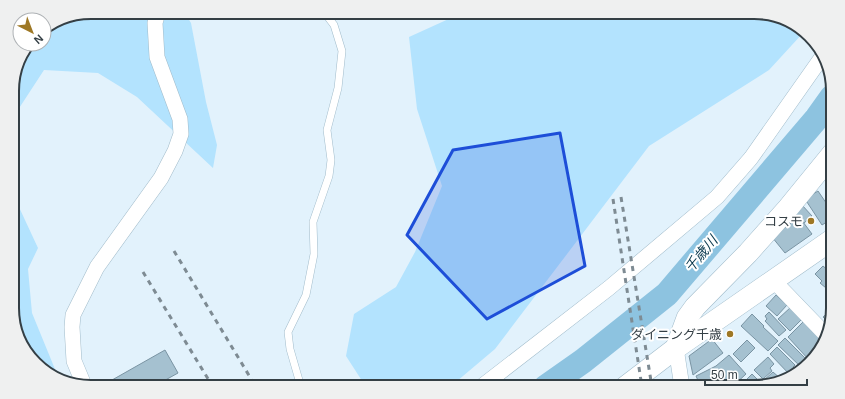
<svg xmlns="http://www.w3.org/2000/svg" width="845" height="399" viewBox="0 0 845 399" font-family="Helvetica,'Noto Sans JP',sans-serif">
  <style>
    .green { fill: #b3e3fe }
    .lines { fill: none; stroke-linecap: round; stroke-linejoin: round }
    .river { stroke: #8dc3e0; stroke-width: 25 }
    .building { fill: #a5c1d0; stroke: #7a94a3 }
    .lane-casing { stroke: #a0bbca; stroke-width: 8 }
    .street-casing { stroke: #a0bbca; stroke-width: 16 }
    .secondary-casing { stroke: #a0bbca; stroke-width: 22 }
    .lane { stroke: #fff; stroke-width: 7 }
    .street { stroke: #fff; stroke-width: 15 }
    .secondary { stroke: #fff; stroke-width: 21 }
    .rail { stroke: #7e8b93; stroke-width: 3; stroke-dasharray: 5 5; stroke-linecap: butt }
    .marked { fill: #1d4ed8; fill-opacity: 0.2; stroke: #1d4ed8; stroke-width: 3; stroke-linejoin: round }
    .poi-dot { fill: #9e7825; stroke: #fff; stroke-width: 1.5 }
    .labels { text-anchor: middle; stroke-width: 4; stroke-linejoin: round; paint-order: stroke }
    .poi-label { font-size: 13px; fill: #343f45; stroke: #fff; text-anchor: end }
    .water-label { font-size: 14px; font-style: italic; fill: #08374c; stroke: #fff }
    .rim { fill: none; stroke: #343f45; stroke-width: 2 }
  </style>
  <rect width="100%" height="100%" fill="#e2f2fc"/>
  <!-- green -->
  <g class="green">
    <path d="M91,12H184L191,23L206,102L217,145L213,168L137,97L98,73L44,70L12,119V86L20,56L29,44H44V29L61,18Z"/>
    <path d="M464,12H754L784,18L803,33L769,70L649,146L495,349L450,387H366L346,356L354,314L396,287L415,252L442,186L417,109L409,37Z"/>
    <path d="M12,142L18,205L38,248L28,269L32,313L59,379L29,356L13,318Z"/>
  </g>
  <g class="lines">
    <!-- river -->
    <path class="river" d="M546,387L583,361L667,294L817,118L832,97"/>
  </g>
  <!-- building -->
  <g class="building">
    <path d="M818,191L833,213V218L822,225L805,199Z"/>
    <path d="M802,205L812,216L804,223L800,218L796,222L790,216Z"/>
    <path d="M800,218L812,234L785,253L772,237L795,220L796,222Z"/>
    <path d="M823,266L829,271L830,269L833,272V291L828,286L826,288L820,283L822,281L815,274Z"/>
    <path d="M776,295L787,305L777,316L766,306Z"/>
    <path d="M791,307L802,319L790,331L778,319Z"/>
    <path d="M833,308L830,324L823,317Z"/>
    <path d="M769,312L786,330L779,336L765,321L767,319L765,316Z"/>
    <path d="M752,314L764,326L763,327L778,341L768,351L741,326Z"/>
    <path d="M805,320L824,341L809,360L788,337Z"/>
    <path d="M785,338L808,361L802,368L778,345Z"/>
    <path d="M712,339L723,353L693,375L689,356Z"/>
    <path d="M747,340L755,348L741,362L733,354Z"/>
    <path d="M777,347L795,365L793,367L797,372L793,375L791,376L770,354Z"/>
    <path d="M165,350L178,373L160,383L162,387H107L105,384Z"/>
    <path d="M729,355L746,374L732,387H727L722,381L711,387H701L696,376L716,366Z"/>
    <path d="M768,357L774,364L770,368L772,371L763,379L754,370Z"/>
    <path d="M773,372L781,379L767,384L764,380Z"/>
    <path d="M752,374L763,385L759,387H745L742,384Z"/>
  </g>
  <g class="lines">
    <defs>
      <path id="lane" d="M301,387L290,349L288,332L306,295L314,254L313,222L329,176L331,160L327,130L338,88L342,51L334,25L324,12"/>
      <g id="street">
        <path d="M773,280L827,336"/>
        <path d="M676,348L682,387"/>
        <path d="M84,385L74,361L72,327L73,315L97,267L161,178L175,151L181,134L180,119L157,57L155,23L158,12"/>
        <path d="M481,387L609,288L717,197L751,158L822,57"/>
      </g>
      <g id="secondary">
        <path d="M676,348L687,318L695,307L748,253L789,207L833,153"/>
        <path d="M625,387L676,348L833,239"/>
      </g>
    </defs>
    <!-- lane casing -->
    <use href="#lane" class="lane-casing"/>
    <!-- street casing -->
    <use href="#street" class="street-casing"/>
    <!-- secondary casing -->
    <use href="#secondary" class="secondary-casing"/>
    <!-- lane -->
    <use href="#lane" class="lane"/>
    <!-- street -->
    <use href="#street" class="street"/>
    <!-- secondary -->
    <use href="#secondary" class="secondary"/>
    <!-- rail -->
    <g class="rail">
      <path d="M621,197L652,387"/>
      <path d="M613,199L642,387"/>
      <path d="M174,251L256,387"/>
      <path d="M143,272L213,387"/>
    </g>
  </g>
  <!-- marked area -->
  <path class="marked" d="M560,133L585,266L487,319L407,235L453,150Z"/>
  <!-- markers -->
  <g class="poi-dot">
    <circle cx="811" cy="221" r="4"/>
    <circle cx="730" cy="334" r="4"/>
  </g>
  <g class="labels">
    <!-- poi labels -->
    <g class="poi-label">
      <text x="803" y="226">コスモ</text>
      <text x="722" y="339">ダイニング千歳</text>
    </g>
    <!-- water labels -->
    <g class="water-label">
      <text transform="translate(701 254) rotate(-50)" y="5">千歳川</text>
    </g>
  </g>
  <!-- crop -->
  <path d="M0 0H845V399H0ZM91 19H754A72 72 0 0 1 826 91V308A72 72 0 0 1 754 380H91A72 72 0 0 1 19 308V91A72 72 0 0 1 91 19Z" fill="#eff0f0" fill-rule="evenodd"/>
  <path class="rim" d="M91 19H754A72 72 0 0 1 826 91V308A72 72 0 0 1 754 380H91A72 72 0 0 1 19 308V91A72 72 0 0 1 91 19Z"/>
  <!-- north arrow -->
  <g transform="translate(32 32) rotate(138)"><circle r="19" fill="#ffffff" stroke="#aeb2b5"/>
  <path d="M0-3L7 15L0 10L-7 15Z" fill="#9e7825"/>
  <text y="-6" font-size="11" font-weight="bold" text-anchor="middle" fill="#343f45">N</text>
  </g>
  <!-- scale -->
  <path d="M705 379v6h102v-6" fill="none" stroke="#343f45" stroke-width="2"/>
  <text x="711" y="379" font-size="12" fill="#343f45" stroke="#ffffff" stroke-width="3" paint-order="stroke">50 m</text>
</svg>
